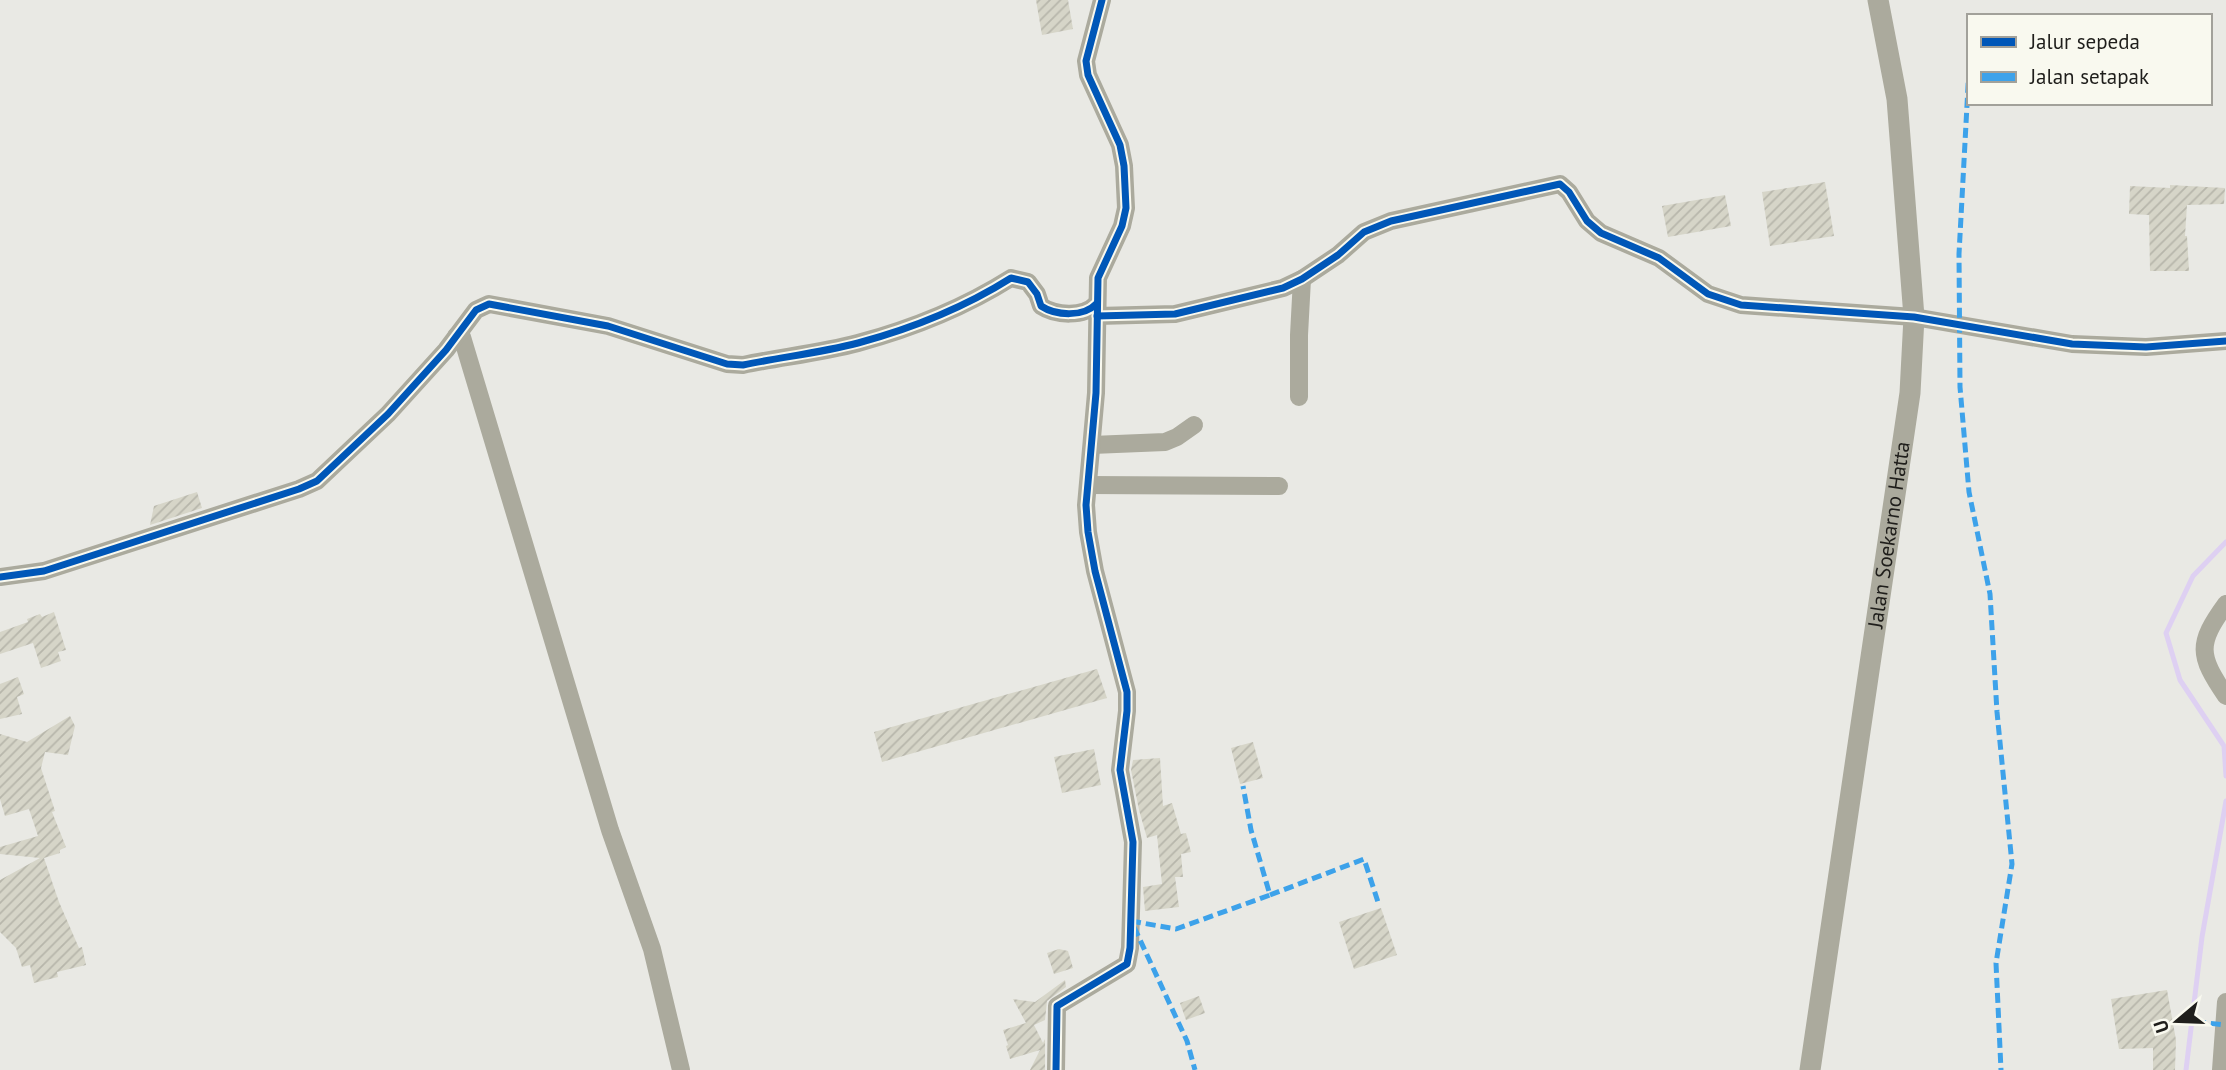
<svg xmlns="http://www.w3.org/2000/svg" width="2226" height="1070" viewBox="0 0 2226 1070" font-family="'PT Sans',sans-serif">
  <style>
    .lines { fill: none; stroke-linecap: round; stroke-linejoin: round }
    .stream { stroke: #ded0f2; stroke-width: 5 }
    .building { fill: url(#building-hatch) }
    .minor { stroke: #abaa9d; stroke-width: 18 }
    .tertiary { stroke: #abaa9d; stroke-width: 21 }
    .quiet { stroke: #3da2ea; stroke-width: 5; stroke-dasharray: 10 5; stroke-linecap: butt }
    .cycleway-casing { stroke: #f9f9ef; stroke-width: 11 }
    .cycleway { stroke: #0057b8; stroke-width: 7 }
    .labels { text-anchor: middle; stroke-width: 7; stroke-linejoin: round; paint-order: stroke }
    .street-label { font-size: 21px; fill: #1f1e1b; stroke: #f9f9ef }
  </style>
  <defs>
    <pattern id="building-hatch" width="6" height="6" patternUnits="userSpaceOnUse" patternTransform="scale(1.75)"><rect width="6" height="6" fill="#d6d5c8"/><path d="M-1 1l2-2M0 6l6-6M5 7l2-2" fill="none" stroke="#b7b6ab"/></pattern>
  </defs>
  <rect width="100%" height="100%" fill="#e9e9e4"/>
  <g class="lines">
    <!-- stream -->
    <g class="stream">
      <path d="M2226,542L2193,576L2166,633L2180,680L2224,746L2226,776"/>
      <path d="M2186,1070L2202,937L2226,801"/>
    </g>
  </g>
  <!-- building -->
  <g class="building">
    <path d="M1036,0H1068L1073,29L1042,35Z"/>
    <path d="M1825,182L1834,236L1770,246L1762,192Z"/>
    <path d="M2170,185L2225,188L2224,204L2187,205L2185,236H2187L2189,271H2150L2149,215L2129,214L2130,186L2170,188Z"/>
    <path d="M1725,195L1731,226L1668,237L1662,206Z"/>
    <path d="M197,492L202,508L150,525L154,506Z"/>
    <path d="M54,612L66,650L58,652L61,661L41,668L33,643L0,654V632L28,622L27,619L40,614L42,617Z"/>
    <path d="M1097,669L1107,698L882,762L874,732Z"/>
    <path d="M18,677L24,694L17,697L22,714L0,719V684Z"/>
    <path d="M70,716L75,726L68,755L45,752L41,768L55,811L52,812L66,847L60,850V853L44,858L59,902L79,948L82,947L86,965L57,972L58,977L34,983L30,965L22,967L16,948L0,932V880L40,858L0,854V847L38,836L29,809L5,816L0,799V734L27,742Z"/>
    <path d="M1253,742L1263,778L1240,784L1231,748Z"/>
    <path d="M1094,749L1101,785L1062,793L1054,757Z"/>
    <path d="M1160,758L1163,806L1172,803L1181,834L1186,833L1191,852L1181,854L1183,877H1175L1179,907L1145,911L1143,887L1162,884L1157,835L1147,838L1139,810L1131,770L1133,760Z"/>
    <path d="M1381,908L1397,955L1354,969L1339,922Z"/>
    <path d="M1059,949L1068,951L1073,968L1054,974L1047,953Z"/>
    <path d="M1065,980L1066,987L1047,1001L1045,1020L1034,1025L1043,1043L1045,1039V1070H1030L1040,1050L1010,1059L1006,1046L1008,1045L1003,1030L1026,1023L1013,999L1035,1002Z"/>
    <path d="M2167,990L2176,1040L2175,1070H2153V1048L2119,1049L2111,999Z"/>
    <path d="M1199,996L1205,1013L1186,1020L1180,1003Z"/>
  </g>
  <g class="lines">
    <!-- minor -->
    <g class="minor">
      <path d="M1097,316L1175,314L1283,288L1302,279L1338,255L1364,232L1391,221L1560,184L1569,192L1587,221L1601,233L1659,258L1708,294L1741,305L1914,317L2072,344L2146,347L2226,341"/>
      <path d="M456,336L462,337L610,830L652,949L681,1070"/>
      <path d="M1299,397V335L1302,279"/>
      <path d="M1092,445L1165,442L1177,437L1194,425"/>
      <path d="M1088,485L1279,486"/>
      <path d="M0,577L44,571L299,489L317,481L388,414L446,350L476,310L489,304L608,326L727,364L743,365C781,357 820,353 858,343C910,329 965,307 1011,278L1028,282L1037,294L1041,306C1056,316 1084,317 1096,304"/>
      <path d="M2226,604C2197,644 2198,655 2226,696"/>
      <path d="M1056,1070L1057,1006L1127,964L1130,948L1133,842L1120,770L1127,711V692L1095,571L1088,532L1086,505L1096,393L1098,278L1122,226L1126,208L1124,166L1120,145L1088,75L1086,61L1102,0"/>
      <path d="M2221,1070L2226,1002"/>
    </g>
    <!-- tertiary -->
    <path class="tertiary" id="s1" d="M1810,1070L1910,393L1914,317L1897,99L1878,0"/>
    <!-- quiet -->
    <g class="quiet">
      <path d="M1969,68L1959,254L1960,387L1969,492L1990,594L1997,712L2012,864L1996,963L2001,1070"/>
      <path d="M1270,895L1364,859L1379,905"/>
      <path d="M1131,921L1176,929L1270,895L1251,830L1243,786"/>
      <path d="M1134,927L1187,1041L1195,1070"/>
      <path d="M2181,1020L2225,1025"/>
    </g>
    <defs>
      <g id="cycleway">
        <path d="M1097,316L1175,314L1283,288L1302,279L1338,255L1364,232L1391,221L1560,184L1569,192L1587,221L1601,233L1659,258L1708,294L1741,305L1914,317L2072,344L2146,347L2226,341"/>
        <path d="M0,577L44,571L299,489L317,481L388,414L446,350L476,310L489,304L608,326L727,364L743,365C781,357 820,353 858,343C910,329 965,307 1011,278L1028,282L1037,294L1041,306C1056,316 1084,317 1096,304"/>
        <path d="M1056,1070L1057,1006L1127,964L1130,948L1133,842L1120,770L1127,711V692L1095,571L1088,532L1086,505L1096,393L1098,278L1122,226L1126,208L1124,166L1120,145L1088,75L1086,61L1102,0"/>
      </g>
    </defs>
    <!-- cycleway casing -->
    <use href="#cycleway" class="cycleway-casing"/>
    <!-- cycleway -->
    <use href="#cycleway" class="cycleway"/>
  </g>
  <g class="labels">
    <!-- street labels -->
    <g class="street-label">
      <text dy="7" stroke="none"><textPath href="#s1" startOffset="541">Jalan Soekarno Hatta</textPath></text>
    </g>
  </g>
  <!-- legend -->
  <rect x="1967" y="14" width="245" height="91" fill="#f9f9ef" stroke="#a2a19a" stroke-width="2"/>
  <rect x="1981" y="37" width="35" height="10" fill="#0057b8" stroke="#a2a19a" stroke-width="2"/>
  <text x="2030" y="49" font-size="21" fill="#1f1e1b">Jalur sepeda</text>
  <rect x="1981" y="72" width="35" height="10" fill="#3da2ea" stroke="#a2a19a" stroke-width="2"/>
  <text x="2030" y="84" font-size="21" fill="#1f1e1b">Jalan setapak</text>
  <!-- north arrow -->
  <g transform="translate(2177 1021) rotate(251)" stroke="#f9f9ef" stroke-width="5" paint-order="stroke">
  <path d="M0-5L12 26L0 18L-12 26Z" fill="#1f1e1b"/>
  <text y="-10" font-size="19" font-weight="bold" text-anchor="middle" fill="#1f1e1b">U</text>
  </g>
</svg>
